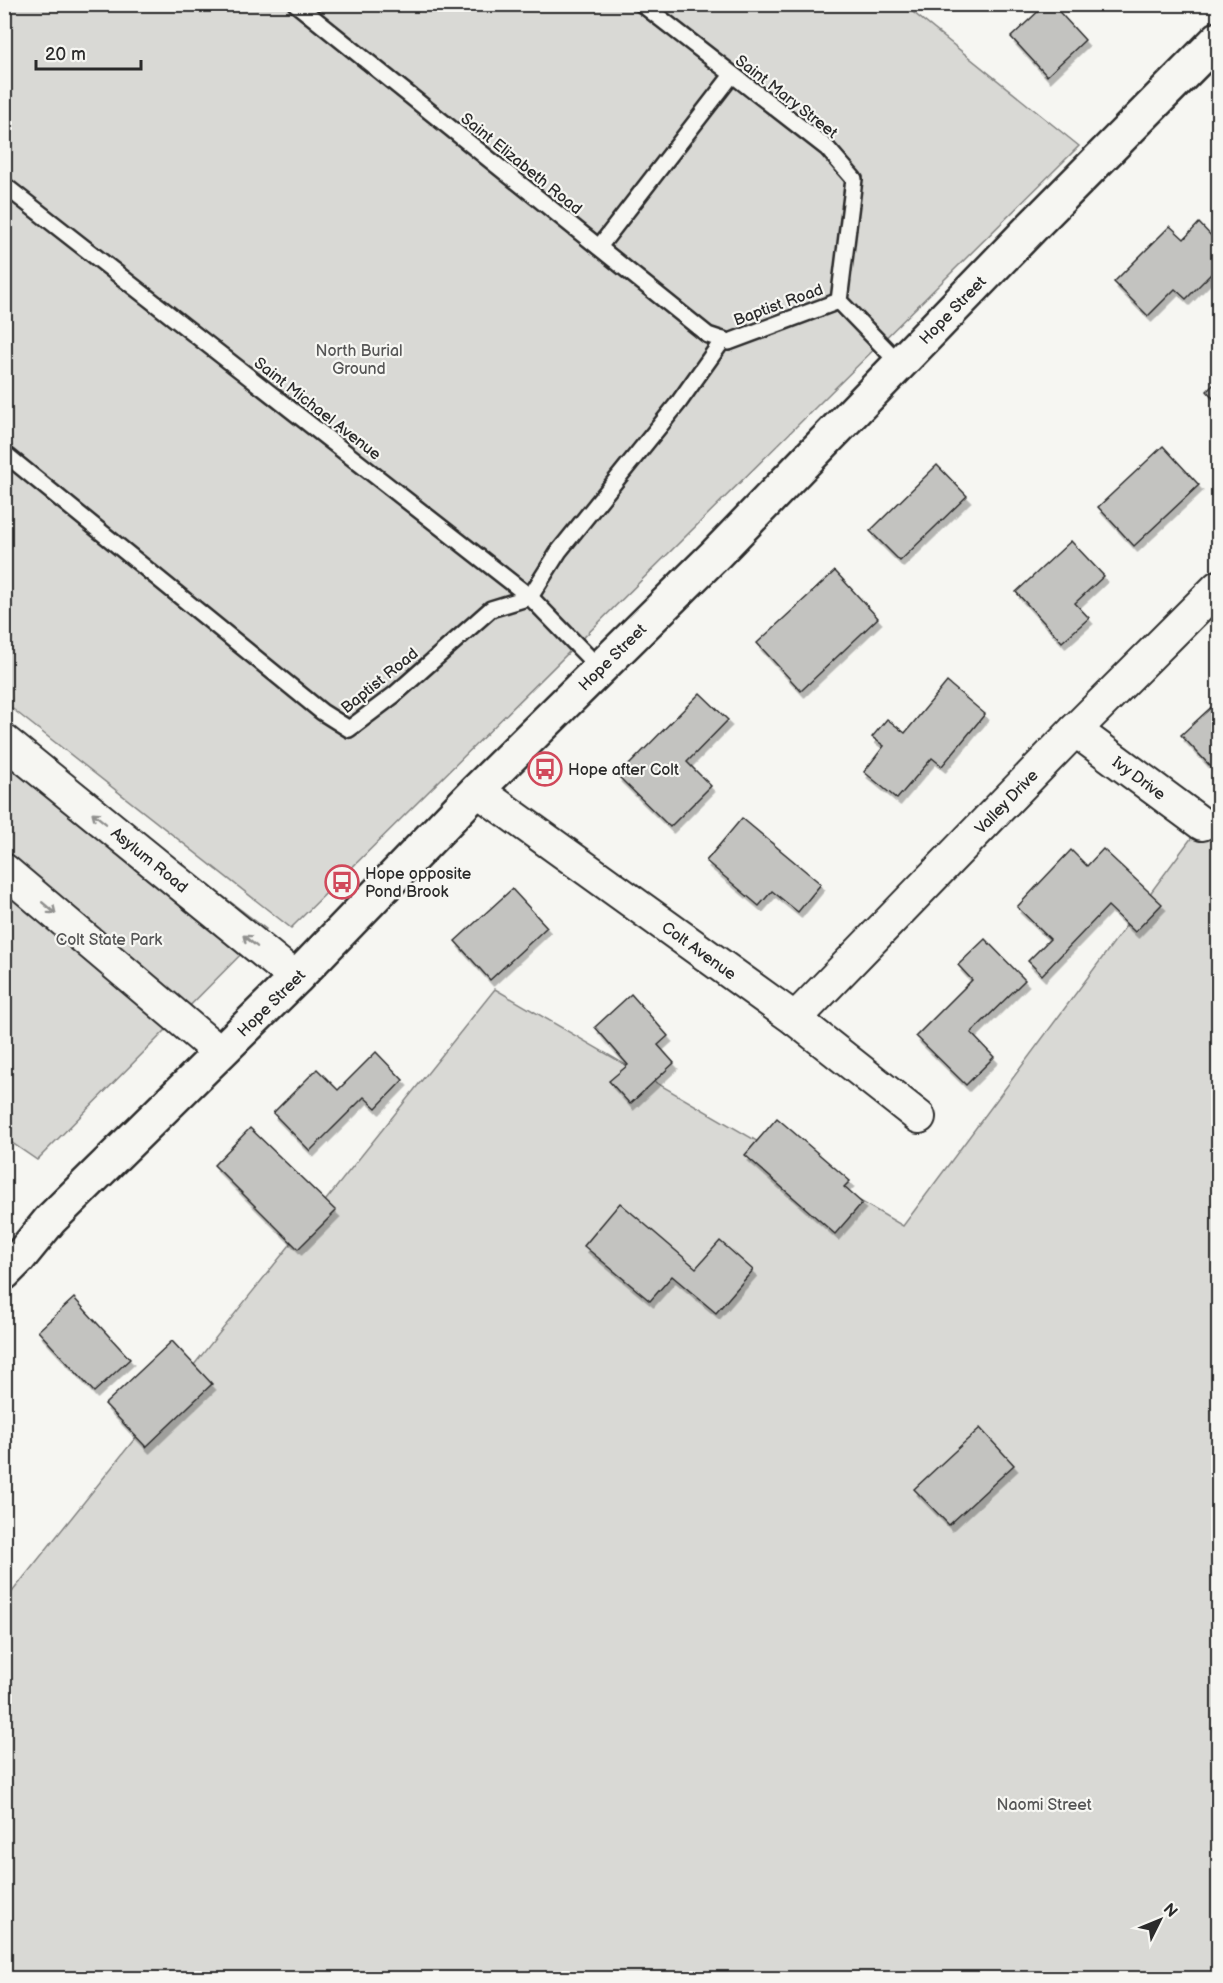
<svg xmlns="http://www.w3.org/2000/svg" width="1223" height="1983" viewBox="0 0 1223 1983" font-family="'Balsamiq Sans',sans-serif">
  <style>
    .green { fill: #d9d9d5; stroke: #828280; stroke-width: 1.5 }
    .building { fill: #c3c3c0; stroke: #2b2b2b; stroke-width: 1.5; filter: url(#shadow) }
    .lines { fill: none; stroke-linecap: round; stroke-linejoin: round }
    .lane-casing { stroke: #2b2b2b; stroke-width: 20 }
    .street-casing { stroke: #2b2b2b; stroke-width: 36 }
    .primary-casing { stroke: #2b2b2b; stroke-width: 38 }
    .lane { stroke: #f6f6f2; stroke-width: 15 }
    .street { stroke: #f6f6f2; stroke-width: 32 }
    .primary { stroke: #f6f6f2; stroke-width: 33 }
    .oneway { stroke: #90908e }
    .labels { text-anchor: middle; stroke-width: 4.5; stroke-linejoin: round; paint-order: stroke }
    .street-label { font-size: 16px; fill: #2b2b2b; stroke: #f6f6f2 }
    .park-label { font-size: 16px; fill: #565656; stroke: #f6f6f2 }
    .poi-label { font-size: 16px; fill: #2b2b2b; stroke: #f6f6f2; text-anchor: start }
  </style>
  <defs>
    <filter id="shadow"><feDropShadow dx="3.5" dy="6" stdDeviation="0" flood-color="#0004"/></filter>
  </defs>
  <rect width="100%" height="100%" fill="#f6f6f2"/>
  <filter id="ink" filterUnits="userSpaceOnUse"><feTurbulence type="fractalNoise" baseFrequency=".0167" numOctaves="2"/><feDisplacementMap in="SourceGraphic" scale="12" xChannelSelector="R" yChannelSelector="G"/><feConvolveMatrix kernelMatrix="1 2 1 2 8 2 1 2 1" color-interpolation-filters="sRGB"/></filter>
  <g filter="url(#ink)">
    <!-- green -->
    <g class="green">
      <path d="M4,5H904L1079,146L291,928L5,703Z"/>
      <path d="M4,730L266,929L37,1160L5,1138Z"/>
      <path d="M1218,802V1978H5L4,1602L495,989L903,1226Z"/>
    </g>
    <!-- building -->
    <g class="building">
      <path d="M1046,4H1052L1085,40L1047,76L1011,37Z"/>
      <path d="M1199,223L1218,243V267L1186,299L1175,289L1148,316L1114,282L1170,226L1184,239Z"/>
      <path d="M1218,380V404L1207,391Z"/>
      <path d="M1163,446L1199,485L1134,546L1098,507Z"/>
      <path d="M937,465L967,496L900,561L870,531Z"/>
      <path d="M1071,541L1104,576L1075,603L1089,618L1062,642L1016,592Z"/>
      <path d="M835,571L878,618L801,691L757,643Z"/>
      <path d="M947,682L985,714L942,766L932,758L897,799L864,772L884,746L872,737L887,719L905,733Z"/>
      <path d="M700,693L728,720L687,762L711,786L670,827L618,776Z"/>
      <path d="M1218,701V763L1213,769L1181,735Z"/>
      <path d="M742,818L821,884L798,912L772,891L759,906L706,861Z"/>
      <path d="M1103,849L1162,904L1135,932L1108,906L1042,975L1028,961L1050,939L1017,907L1071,850L1087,866Z"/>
      <path d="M512,889L547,927L490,980L455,941Z"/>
      <path d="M985,939L1025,980L971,1033L994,1057L966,1085L916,1036L972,980L958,965Z"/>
      <path d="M631,994L668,1036L658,1045L674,1063L630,1104L609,1081L628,1065L595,1027Z"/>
      <path d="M376,1052L403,1080L376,1108L364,1097L310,1151L273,1113L317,1069L338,1090Z"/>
      <path d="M777,1118L850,1181L844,1187L862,1203L835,1234L745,1155Z"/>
      <path d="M250,1128L336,1211L298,1249L214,1165Z"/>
      <path d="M620,1203L696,1268L720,1241L753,1270L716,1313L672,1276L650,1301L584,1246Z"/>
      <path d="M74,1298L130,1359L94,1392L38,1331Z"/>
      <path d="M172,1341L212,1384L146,1447L105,1404Z"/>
      <path d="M980,1428L1014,1465L949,1525L914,1489Z"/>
    </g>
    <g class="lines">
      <defs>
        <g id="lane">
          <path d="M296,4L708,335L729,342L839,301"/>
          <path d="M642,4L827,148L854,179L839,301L900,364"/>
          <path d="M4,185L530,597L600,669"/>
          <path d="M599,247L732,75"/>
          <path d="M4,453L322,712L349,729L394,695L491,609L530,597L559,551L679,402L723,340"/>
        </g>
        <g id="street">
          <path id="s1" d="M1075,730L1202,824"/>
          <path id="s2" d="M4,741L296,978"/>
          <path id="s3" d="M477,790L795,1019L919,1117"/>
          <path d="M4,870L220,1053"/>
          <path id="s4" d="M795,1019L1075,730L1218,587"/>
        </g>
        <g id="primary">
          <path id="s5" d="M4,1273L19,1258L50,1220L296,978L477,790L716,554L1033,226L1218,39"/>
        </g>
      </defs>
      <!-- lane casing -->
      <use href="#lane" class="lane-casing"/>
      <!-- street casing -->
      <use href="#street" class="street-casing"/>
      <!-- primary casing -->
      <use href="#primary" class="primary-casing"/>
      <!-- lane -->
      <use href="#lane" class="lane"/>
      <!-- street -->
      <use href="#street" class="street"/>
      <!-- primary -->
      <use href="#primary" class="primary"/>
    </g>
    <!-- one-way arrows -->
    <defs><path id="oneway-shaft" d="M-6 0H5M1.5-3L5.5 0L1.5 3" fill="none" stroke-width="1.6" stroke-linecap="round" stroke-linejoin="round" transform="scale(1.5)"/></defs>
    <g class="oneway">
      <use href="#oneway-shaft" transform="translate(99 818) rotate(-141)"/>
      <use href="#oneway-shaft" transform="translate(49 908) rotate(40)"/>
      <use href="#oneway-shaft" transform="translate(250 941) rotate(-141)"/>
    </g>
  </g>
  <!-- icons -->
  <defs>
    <symbol id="bus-ring" viewBox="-11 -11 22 22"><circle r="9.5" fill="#f6f6f2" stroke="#d1495b" stroke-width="1.5"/><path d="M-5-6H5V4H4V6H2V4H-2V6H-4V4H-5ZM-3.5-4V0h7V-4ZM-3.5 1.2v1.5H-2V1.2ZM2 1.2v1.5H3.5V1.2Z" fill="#d1495b"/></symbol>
  </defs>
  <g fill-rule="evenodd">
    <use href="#bus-ring" x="526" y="750" width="38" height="38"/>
    <use href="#bus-ring" x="323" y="863" width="38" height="38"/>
  </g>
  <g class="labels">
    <!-- street labels -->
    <g class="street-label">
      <text transform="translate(787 96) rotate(38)" y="6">Saint Mary Street</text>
      <text transform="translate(522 163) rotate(39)" y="6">Saint Elizabeth Road</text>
      <text transform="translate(778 304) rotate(-20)" y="6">Baptist Road</text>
      <text dy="6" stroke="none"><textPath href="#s5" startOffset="1352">Hope Street</textPath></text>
      <text transform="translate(318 408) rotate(38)" y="6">Saint Michael Avenue</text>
      <text dy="6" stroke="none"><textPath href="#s5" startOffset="866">Hope Street</textPath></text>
      <text transform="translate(379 680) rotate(-39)" y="6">Baptist Road</text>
      <text dy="6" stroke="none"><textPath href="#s1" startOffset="80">Ivy Drive</textPath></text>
      <text dy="6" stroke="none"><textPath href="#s4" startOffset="303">Valley Drive</textPath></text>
      <text dy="6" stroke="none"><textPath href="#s2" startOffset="188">Asylum Road</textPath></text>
      <text dy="6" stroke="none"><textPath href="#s3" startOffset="274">Colt Avenue</textPath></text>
      <text dy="6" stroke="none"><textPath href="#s5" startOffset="380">Hope Street</textPath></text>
    </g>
    <!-- park labels -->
    <g class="park-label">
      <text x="359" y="356">North Burial<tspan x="359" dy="18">Ground</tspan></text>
      <text x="109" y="945">Colt State Park</text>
      <text x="1044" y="1810">Naomi Street</text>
    </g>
    <!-- poi labels -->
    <g class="poi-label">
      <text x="568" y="775">Hope after Colt</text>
      <text x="365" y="879">Hope opposite<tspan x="365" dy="18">Pond Brook</tspan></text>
    </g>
  </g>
  <!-- margin -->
  <rect width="1223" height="1983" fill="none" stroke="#f6f6f2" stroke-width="24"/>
  <rect x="12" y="12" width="1199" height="1959" fill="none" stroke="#2b2b2b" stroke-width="2" filter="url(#ink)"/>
  <!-- north arrow -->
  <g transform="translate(1160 1920) rotate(47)" stroke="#f6f6f2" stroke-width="4.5" paint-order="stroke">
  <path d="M0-4.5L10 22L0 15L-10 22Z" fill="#2b2b2b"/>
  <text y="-9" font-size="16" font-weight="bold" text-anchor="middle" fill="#2b2b2b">N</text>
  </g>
  <!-- scale -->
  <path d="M36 60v9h105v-9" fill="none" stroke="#2b2b2b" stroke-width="3"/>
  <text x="45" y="60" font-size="18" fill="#2b2b2b" stroke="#f6f6f2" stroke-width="4.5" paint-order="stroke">20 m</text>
</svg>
